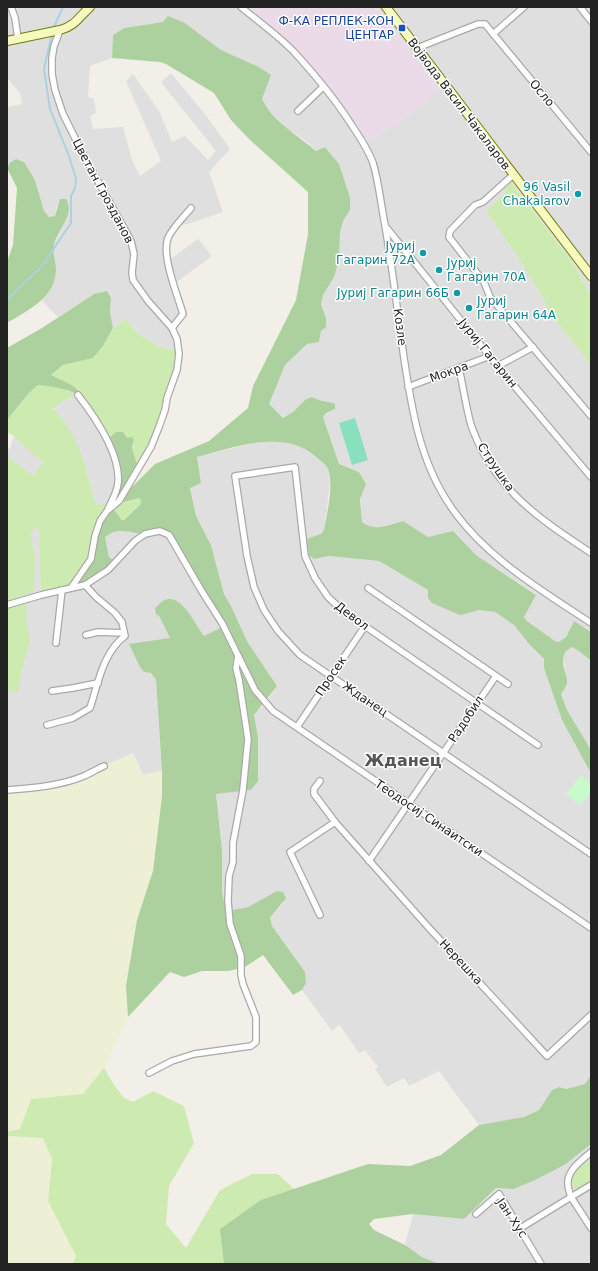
<svg xmlns="http://www.w3.org/2000/svg" width="598" height="1271" viewBox="0 0 598 1271" font-family="'DejaVu Sans',sans-serif">
  <style>
    .residential { fill: #e0dfdf }
    .industrial { fill: #ebdbe8 }
    .farmland { fill: #eef0d5 }
    .grass { fill: #cdebb0 }
    .forest { fill: #add19e; fill-rule: evenodd }
    .park { fill: #c8facc }
    .pitch { fill: #88e0be }
    .lines { fill: none; stroke-linecap: round; stroke-linejoin: round }
    .stream { stroke: #aad3df; stroke-width: 2 }
    .street-casing { stroke: #a9a9a9; stroke-width: 8 }
    .secondary-casing { stroke: #707d05; stroke-width: 10 }
    .street { stroke: #fff; stroke-width: 5.5 }
    .secondary { stroke: #f7fabf; stroke-width: 8 }
    .transit-dot { fill: #1a4fb4; stroke: #fff; stroke-width: 1.5 }
    .culture-dot { fill: #0f9aa8; stroke: #fff; stroke-width: 1.5 }
    .labels { text-anchor: middle; stroke-width: 3; stroke-linejoin: round; paint-order: stroke }
    .transit-label { font-size: 12px; fill: #164399; stroke: #fff; text-anchor: end }
    .street-label { font-size: 12px; fill: #222; stroke: #fff }
    .culture-label { font-size: 12px; fill: #0d838f; stroke: #fff; text-anchor: end }
    .district-label { font-size: 16px; font-weight: bold; fill: #555; stroke: #fff }
  </style>
  <rect width="100%" height="100%" fill="#f2efe9"/>
  <!-- residential -->
  <g class="residential">
    <path d="M7,7H247L273,28L298,52L357,125L368,142L439,89L377,7H591V295L572,262L511,182L503,188L506,192L486,211L518,257L546,303V309L591,365V632L574,621L566,637L559,642L555,641L527,621L524,617L536,594L476,555L453,531L428,537L402,521L381,527H368L362,522L359,472L339,464L323,416L326,413L335,409L331,402L305,400L293,412L283,418L268,404L285,365L307,344L319,342L321,331L326,318L321,304L323,295L334,277L339,260L340,232L344,219L350,209V197L339,164L325,147L317,151L303,139L288,129L270,112L261,99L265,89L259,67L221,50L185,23L163,22L124,28L113,35L112,58L90,66L88,97L94,99L96,113L90,116L93,129L123,127L132,160L140,176L161,161L126,81L133,74L160,113L172,142L185,136L208,160L216,151L161,82L171,73L208,118L230,149L209,172L223,212L188,224L177,226L168,237V261L198,239L212,256L174,284L183,314L172,328L177,344L171,350L160,347L137,333L126,319L113,328L110,312L111,298L94,294L58,317L42,301L54,283L56,270L53,245L67,219L57,205L55,216L49,217L44,211L35,180L7,168L8,107L22,104L20,93L7,78Z"/>
    <path d="M78,395L107,440L118,476L112,503L96,506L86,469L77,446L64,422L53,407L66,399Z"/>
    <path d="M14,436L43,463L61,506L41,566V594L114,561L109,557L105,537L108,535L120,531H129L145,534L165,533L224,626L204,636L200,631L159,616L170,638L144,672L151,673L156,680L162,771L143,775L133,753L73,780L7,790V450L10,448Z"/>
    <path d="M278,441L301,447L312,453L328,468L330,483L324,530L321,534L307,540L309,555L314,559L329,556L379,561L428,590V598L479,610L495,612L514,625L529,644L544,659L545,668L562,720L588,768L591,772V1075L585,1084L566,1089L559,1087L552,1090L539,1110L524,1117L479,1125L439,1071L409,1086L404,1078L387,1087L375,1069L378,1067L365,1050L359,1053L339,1024L332,1031L302,990L306,983L305,972L272,926L270,918L284,902L277,891L248,907L233,910L225,906L222,892V850L216,794L251,790L258,737L254,715L264,704L277,686L247,641L231,606L224,594L211,545L196,516L190,487L201,483L197,457L253,443Z"/>
    <path d="M572,647L579,651L591,661V750L567,710L561,694L566,688L568,680L563,659L566,651Z"/>
    <path d="M591,1144V1264H440L422,1257L405,1245L413,1214L464,1219L496,1188L514,1189L566,1164Z"/>
  </g>
  <!-- industrial -->
  <path class="industrial" d="M247,7H377L439,89L423,105L397,124L368,142L357,125L298,52L273,28Z"/>
  <!-- farmland -->
  <g class="farmland">
    <path d="M133,753L143,775L162,771V796L153,871L137,920L126,986L128,1017L104,1068L83,1094L31,1099L20,1129L7,1132V790L73,780Z"/>
    <path d="M7,1136L43,1138L52,1159L48,1201L76,1256L73,1264H7Z"/>
  </g>
  <!-- grass -->
  <g class="grass">
    <path d="M511,182L572,262L591,295V365L546,309V303L518,257L486,211L506,192L503,188Z"/>
    <path d="M126,319L137,333L160,347L171,350L177,344L179,354L165,410L138,471C137,462 129,451 134,443L127,438L107,440L81,393L64,381L51,375L63,365L93,358L103,346L113,328Z"/>
    <path d="M38,385L60,387L78,395L66,399L53,408C60,416 67,425 73,435C84,457 89,482 96,505L112,503L120,499L124,502L139,498L141,501L140,505L124,520H122L115,511L91,559L71,588L41,595L39,528L30,531L35,557L34,591L7,602V456L33,476L43,463L14,436L7,432V420L28,394Z"/>
    <path d="M26,602L27,625L30,641L22,670L18,692L7,690V608Z"/>
    <path d="M104,1068L114,1085L124,1098L133,1102L153,1091L184,1106L194,1143L169,1186L166,1224L186,1248L220,1190L252,1174H278L323,1216L364,1264H73L76,1256L48,1201L52,1159L43,1138L7,1136V1132L20,1129L31,1099L83,1094Z"/>
    <path d="M591,1159V1180L580,1188H575C565,1176 583,1166 591,1159Z"/>
  </g>
  <!-- forest -->
  <g class="forest">
    <path d="M168,16L185,23L221,50L259,67L271,75L262,99C264,103 267,108 270,112C284,128 301,138 316,151L325,147L339,164L350,197V210L344,219L340,232L339,260L334,277L323,295L321,304L326,318V327L321,331L319,342L307,344L285,365L269,404L283,418L293,412L305,400L312,397C322,403 327,400 335,404V409L326,413L323,417L339,464L359,472L366,484L360,499L362,522C375,532 388,525 403,521L428,537L453,531L476,555L536,595L524,617L527,621L555,641L559,642L566,637L574,621L591,632V661L579,651L572,647L566,651C565,653 563,657 563,660C563,675 574,679 561,694L567,710L591,750V772L588,768L562,720L544,668V659L529,644L514,625L495,612L479,610L460,615L432,603L428,598V590L379,561L329,556L314,559L309,555L307,540L309,538L321,534L324,530C327,513 334,486 328,469C326,464 319,460 315,456C283,428 233,448 197,457L201,483L190,488L196,516L211,545L224,594L231,606L247,641L277,686L254,715L258,737V781L251,790L216,794L222,850V892L225,906L233,910L248,907L277,891L283,892L286,898L270,918L272,926L305,972L306,983L302,990L293,995L263,955L245,967L229,971H202L184,977L170,972L128,1017L126,986L137,920L153,871L162,796V771L156,680L151,673L144,672L140,667L129,644L170,638L159,616L156,614L155,609C176,580 193,622 204,636L224,626L165,533C159,533 152,534 145,534C129,533 120,526 105,537L109,557L114,561L98,577L71,588L89,563L95,536L107,511L118,476L107,440L116,432H123L127,438L132,437L134,440L132,447L133,452L137,464L138,471L126,491L131,488L155,464L209,441L248,408L253,386L296,300L308,234V192L250,140L231,120L214,93L166,64L160,62L112,58L113,35L124,28L163,22ZM139,498L141,501L140,505L124,520H122L115,511H111L120,499L124,502Z"/>
    <path d="M16,159L24,162L35,180L44,211L49,217L55,216L60,199H66C76,214 57,231 54,244C52,252 56,262 56,269C56,298 28,310 7,323V262L13,245L17,188L7,168L10,163Z"/>
    <path d="M107,291L111,298L110,312L113,328L103,346L93,358L63,365L51,375C63,381 79,386 84,399C70,388 55,387 38,385L28,394L7,420V348L42,328L94,294Z"/>
    <path d="M591,1075V1144L566,1164L537,1179L514,1189L496,1188L464,1219L413,1214L374,1219L369,1224L374,1230L405,1245L422,1257L440,1264H224L220,1229L261,1200L368,1164L410,1166L441,1155L479,1125L524,1117L539,1110L552,1090L559,1087L566,1089L585,1084Z"/>
  </g>
  <!-- park -->
  <path class="park" d="M581,775L591,784V791L580,805L566,794Z"/>
  <!-- pitch -->
  <path class="pitch" d="M355,418L368,460L352,465L339,423Z"/>
  <g class="lines">
    <!-- stream -->
    <g class="stream">
      <path d="M53,29L63,7"/>
      <path d="M7,301L12,295L42,266L71,223V196L75,188L76,179L69,156L50,109L44,69L52,33"/>
    </g>
    <defs>
      <g id="street">
        <path d="M11,7L15,18L18,39"/>
        <path d="M241,7C259,22 279,36 295,53C315,75 335,99 351,124C359,136 368,149 373,163C378,179 380,197 383,214C392,262 397,310 404,358C412,411 420,462 451,507C485,557 541,590 591,623"/>
        <path d="M580,7L591,21"/>
        <path d="M60,30L54,46L52,58V74L55,90L63,114L84,156L131,241L134,254L132,273L133,280L148,301L172,328L183,314C178,296 161,256 168,238C173,227 183,218 191,208"/>
        <path d="M493,34L524,7"/>
        <path d="M417,48L478,24H485L591,152"/>
        <path d="M298,111L323,87"/>
        <path d="M513,175L483,202L475,205L450,231L449,237L484,282L490,297L591,416"/>
        <path d="M386,227L500,369L591,477"/>
        <path d="M498,366L533,347"/>
        <path d="M459,368C463,386 466,407 471,425C493,488 538,518 591,553"/>
        <path d="M408,387L490,356"/>
        <path d="M78,395C95,417 121,454 118,483C117,492 112,501 108,509"/>
        <path d="M71,588L91,559L95,536L100,521L107,511L119,501L125,491L151,447L159,427L165,410L167,398L177,370L179,354L177,339L172,328"/>
        <path d="M368,588L508,684"/>
        <path d="M7,605L41,595L85,585L108,570L135,541L145,534L154,532L160,531L169,535L172,540L201,590L222,623L255,690L273,711L591,928"/>
        <path d="M86,635L98,632L124,633"/>
        <path d="M56,643L62,590"/>
        <path d="M52,691L73,688L98,683"/>
        <path d="M47,725L73,718L90,708C98,684 103,652 125,636L122,622L115,613L96,597L85,585"/>
        <path d="M297,727L365,626"/>
        <path d="M538,745L343,611L328,597L315,578L305,556L295,467L235,476L247,556L254,587L264,610L278,631L300,655L591,854"/>
        <path d="M320,781L314,789V794L335,822L429,928L547,1056L591,1015"/>
        <path d="M7,790C33,788 60,786 84,776C91,773 97,769 104,766"/>
        <path d="M369,861L496,676"/>
        <path d="M320,915L290,852L335,822"/>
        <path d="M149,1073L172,1061L194,1054L251,1046L256,1042V1017L243,984L241,975V956L230,924L228,901L229,876L233,862V843L243,790L248,739L239,680L236,668L238,656"/>
        <path d="M591,1152C581,1161 566,1171 568,1185C568,1189 570,1193 571,1197L591,1185"/>
        <path d="M476,1214L499,1194L541,1264"/>
        <path d="M519,1229L571,1197L591,1228"/>
      </g>
      <g id="secondary">
        <path d="M386,7L591,276"/>
        <path d="M7,41L60,30C75,26 79,17 90,7"/>
      </g>
    </defs>
    <!-- street casing -->
    <use href="#street" class="street-casing"/>
    <!-- secondary casing -->
    <use href="#secondary" class="secondary-casing"/>
    <!-- street -->
    <use href="#street" class="street"/>
    <!-- secondary -->
    <use href="#secondary" class="secondary"/>
  </g>
  <!-- markers -->
  <rect class="transit-dot" x="398" y="24" width="8" height="8" rx="2"/>
  <g class="culture-dot">
    <circle cx="578" cy="194" r="4"/>
    <circle cx="423" cy="253" r="4"/>
    <circle cx="439" cy="270" r="4"/>
    <circle cx="457" cy="293" r="4"/>
    <circle cx="469" cy="308" r="4"/>
  </g>
  <g class="labels">
    <!-- transit labels -->
    <g class="transit-label">
      <text x="394" y="25">Ф-КА РЕПЛЕК-КОН<tspan x="394" dy="14">ЦЕНТАР</tspan></text>
    </g>
    <!-- street labels -->
    <g class="street-label">
      <text transform="translate(542 93) rotate(50)" y="4">Осло</text>
      <text transform="translate(459 104) rotate(53)" y="4">Војвода Васил Чакаларов</text>
      <text transform="translate(103 191) rotate(62)" y="4">Цветан Грозданов</text>
      <text transform="translate(400 327) rotate(82)" y="4">Козле</text>
      <text transform="translate(488 353) rotate(51)" y="4">Јуриј Гагарин</text>
      <text transform="translate(449 372) rotate(-20)" y="4">Мокра</text>
      <text transform="translate(496 467) rotate(56)" y="4">Струшка</text>
      <text transform="translate(352 616) rotate(37)" y="4">Девол</text>
      <text transform="translate(331 676) rotate(-56)" y="4">Просек</text>
      <text transform="translate(365 699) rotate(34)" y="4">Жданец</text>
      <text transform="translate(466 719) rotate(-56)" y="4">Радобил</text>
      <text transform="translate(429 818) rotate(34)" y="4">Теодосиј Синаитски</text>
      <text transform="translate(461 962) rotate(47)" y="4">Нерешка</text>
      <text transform="translate(512 1218) rotate(56)" y="4">Јан Хус</text>
    </g>
    <!-- culture labels -->
    <g class="culture-label">
      <text x="570" y="191">96 Vasil<tspan x="570" dy="14">Chakalarov</tspan></text>
      <text x="415" y="250">Јуриј<tspan x="415" dy="14">Гагарин 72А</tspan></text>
      <text x="447" y="267" text-anchor="start">Јуриј<tspan x="447" dy="14">Гагарин 70А</tspan></text>
      <text x="449" y="297">Јуриј Гагарин 66Б</text>
      <text x="477" y="305" text-anchor="start">Јуриј<tspan x="477" dy="14">Гагарин 64А</tspan></text>
    </g>
    <!-- district labels -->
    <g class="district-label">
      <text x="403" y="766">Жданец</text>
    </g>
  </g>
  <!-- border -->
  <rect width="598" height="1271" fill="none" stroke="#222222" stroke-width="16"/>
</svg>
